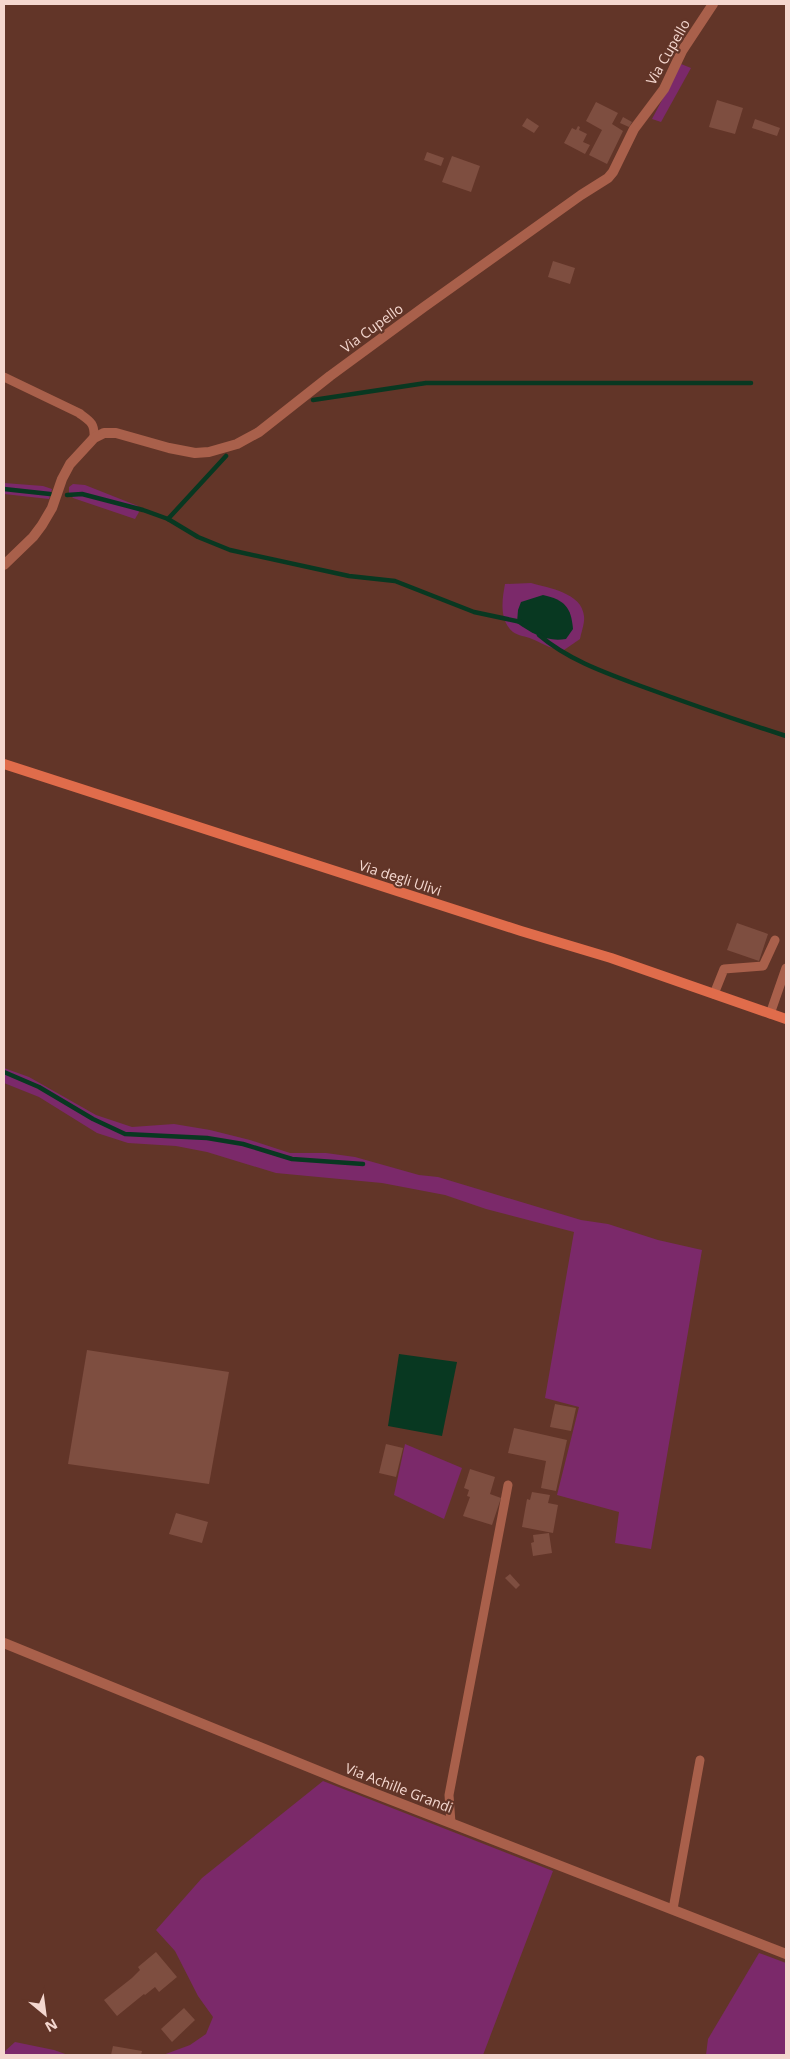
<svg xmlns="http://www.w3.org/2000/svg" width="790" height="2059" viewBox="0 0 790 2059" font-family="'Open Sans',sans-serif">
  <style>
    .green { fill: #7b296a }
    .water { fill: #083821 }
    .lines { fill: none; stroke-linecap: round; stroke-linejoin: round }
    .stream { stroke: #083821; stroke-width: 4.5 }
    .building { fill: #7e4e40 }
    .lane { stroke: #a9604b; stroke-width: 9 }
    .street { stroke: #a9604b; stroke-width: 10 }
    .secondary { stroke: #e06c4b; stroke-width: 10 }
    .labels { text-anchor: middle; stroke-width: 4.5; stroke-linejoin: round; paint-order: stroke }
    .street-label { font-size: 14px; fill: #f4d7cf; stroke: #623528 }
  </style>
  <rect width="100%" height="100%" fill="#623528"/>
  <!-- green -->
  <g class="green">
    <path d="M681,64L691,68L661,122L652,119Z"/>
    <path d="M4,483L43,486L52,489L49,499L4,494Z"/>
    <path d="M73,484L85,485L138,506L139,512L135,519L73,498L69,493V487Z"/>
    <path d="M531,583C549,588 582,593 584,616C585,623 581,633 580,639L564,650C548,648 546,645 532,639C526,636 518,636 513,632C499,620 502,600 505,584Z"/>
    <path d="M4,1068L29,1077L96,1115L132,1127L174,1124L210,1130L250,1140L290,1153H326L355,1157L419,1175L438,1177L581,1220L608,1224L658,1240L702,1250L651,1549L615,1543L619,1512L557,1495L579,1407L545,1398L574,1232L486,1209L445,1195L382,1183L276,1173L207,1152L176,1146L128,1143L97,1133L39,1097L4,1083Z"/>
    <path d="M405,1444L462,1468L444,1519L394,1495Z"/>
    <path d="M323,1781L553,1871L483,2055H163L190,2045L206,2034L213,2017L198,1996L175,1951L156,1930L202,1878Z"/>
    <path d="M759,1953L786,1963V2055H706L708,2039Z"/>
    <path d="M15,2042L54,2050L68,2055H4V2052Z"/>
  </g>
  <!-- water -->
  <g class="water">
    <path d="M543,595C565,600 571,607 573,629L566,639C546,642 533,634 517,623L518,610L521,602Z"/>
    <path d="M399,1354L457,1362L442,1436L388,1426Z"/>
  </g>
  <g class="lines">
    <!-- stream -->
    <g class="stream">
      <path d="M313,400L426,383H751"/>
      <path d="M4,489L50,494"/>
      <path d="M67,495L82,494L143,510L168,519L198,537L230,550L349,576L395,581L474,612L521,622"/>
      <path d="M168,519L226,456"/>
      <path d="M539,635C567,659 603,672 638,685C687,703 736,720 786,736"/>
      <path d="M4,1072L39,1087L93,1119L125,1134L207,1138L243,1144L292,1159L363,1164"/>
    </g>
  </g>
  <!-- building -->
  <g class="building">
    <path d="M717,100L743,108L735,134L709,127Z"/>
    <path d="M596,102L618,113L612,124L623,131L607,164L589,155L602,130L586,121Z"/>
    <path d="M623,117L632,122L629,127L620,123Z"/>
    <path d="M527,118L539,126L534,133L522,126Z"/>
    <path d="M755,119L780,128L777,136L752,128Z"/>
    <path d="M578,126L580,127L579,130L587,134L583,142L590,145L585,154L564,143L572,128L576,130Z"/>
    <path d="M427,152L444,158L441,166L424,160Z"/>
    <path d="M452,156L480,166L471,192L442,182Z"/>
    <path d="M553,261L575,268L570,284L548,277Z"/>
    <path d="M737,923L768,934L759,961L727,950Z"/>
    <path d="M87,1350L229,1372L209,1484L68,1464Z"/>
    <path d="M555,1404L576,1408L571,1431L550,1427Z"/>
    <path d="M514,1428L567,1440L556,1491L541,1488L546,1461L508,1453Z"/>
    <path d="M386,1444L403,1448L396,1477L379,1473Z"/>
    <path d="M470,1469L495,1477L490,1494L501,1498L492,1525L463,1516L470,1497L467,1496L469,1490L464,1488Z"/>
    <path d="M532,1492L550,1495L548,1503L558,1505L553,1533L522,1527L527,1499L530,1500Z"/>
    <path d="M176,1513L208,1522L202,1543L169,1534Z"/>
    <path d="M549,1533L552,1553L533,1556L531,1543L534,1542L533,1535Z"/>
    <path d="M510,1574L520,1585L516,1589L505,1578Z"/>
    <path d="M156,1952L177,1977L159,1992L155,1987L145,1995L144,1994L117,2016L104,2000L132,1978L140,1970L138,1967Z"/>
    <path d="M184,2008L195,2020L172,2042L161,2029Z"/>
    <path d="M113,2046L142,2051L141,2055H111Z"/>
  </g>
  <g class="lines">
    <!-- lane -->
    <g class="lane">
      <path d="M4,377L79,413C90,421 95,423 94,438"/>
      <path d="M714,994L724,969L763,966L775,940"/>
      <path d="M770,1014L786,968"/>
      <path d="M451,1823L449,1795L508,1485"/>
      <path d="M673,1909L700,1760"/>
    </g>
    <!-- street -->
    <g class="street">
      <path d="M4,565L33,537L42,525L52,508L62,479L70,464L94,438L104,433H116L169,448L195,453L209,452L237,444L259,432L330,376L424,307L581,195L608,178L613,172L634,129L664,89L682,51L713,4"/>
      <path d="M4,1643L343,1781L786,1954"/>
    </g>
    <!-- secondary -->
    <path class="secondary" d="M4,764L521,931L611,958L786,1019"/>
  </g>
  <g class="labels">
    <!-- street labels -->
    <g class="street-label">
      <text transform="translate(668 52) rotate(-60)" y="5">Via Cupello</text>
      <text transform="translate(372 328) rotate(-36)" y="5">Via Cupello</text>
      <text transform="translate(400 878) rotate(18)" y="5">Via degli Ulivi</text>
      <text transform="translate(399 1788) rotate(21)" y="5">Via Achille Grandi</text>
    </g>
  </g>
  <!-- border -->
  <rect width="790" height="2059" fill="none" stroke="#f4d7cf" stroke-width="10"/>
  <!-- north arrow -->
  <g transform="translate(45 2014) rotate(151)" stroke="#623528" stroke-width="4" paint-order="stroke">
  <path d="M0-4L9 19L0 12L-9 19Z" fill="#f4d7cf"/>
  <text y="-8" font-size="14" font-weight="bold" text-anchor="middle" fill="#f4d7cf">N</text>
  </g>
</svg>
